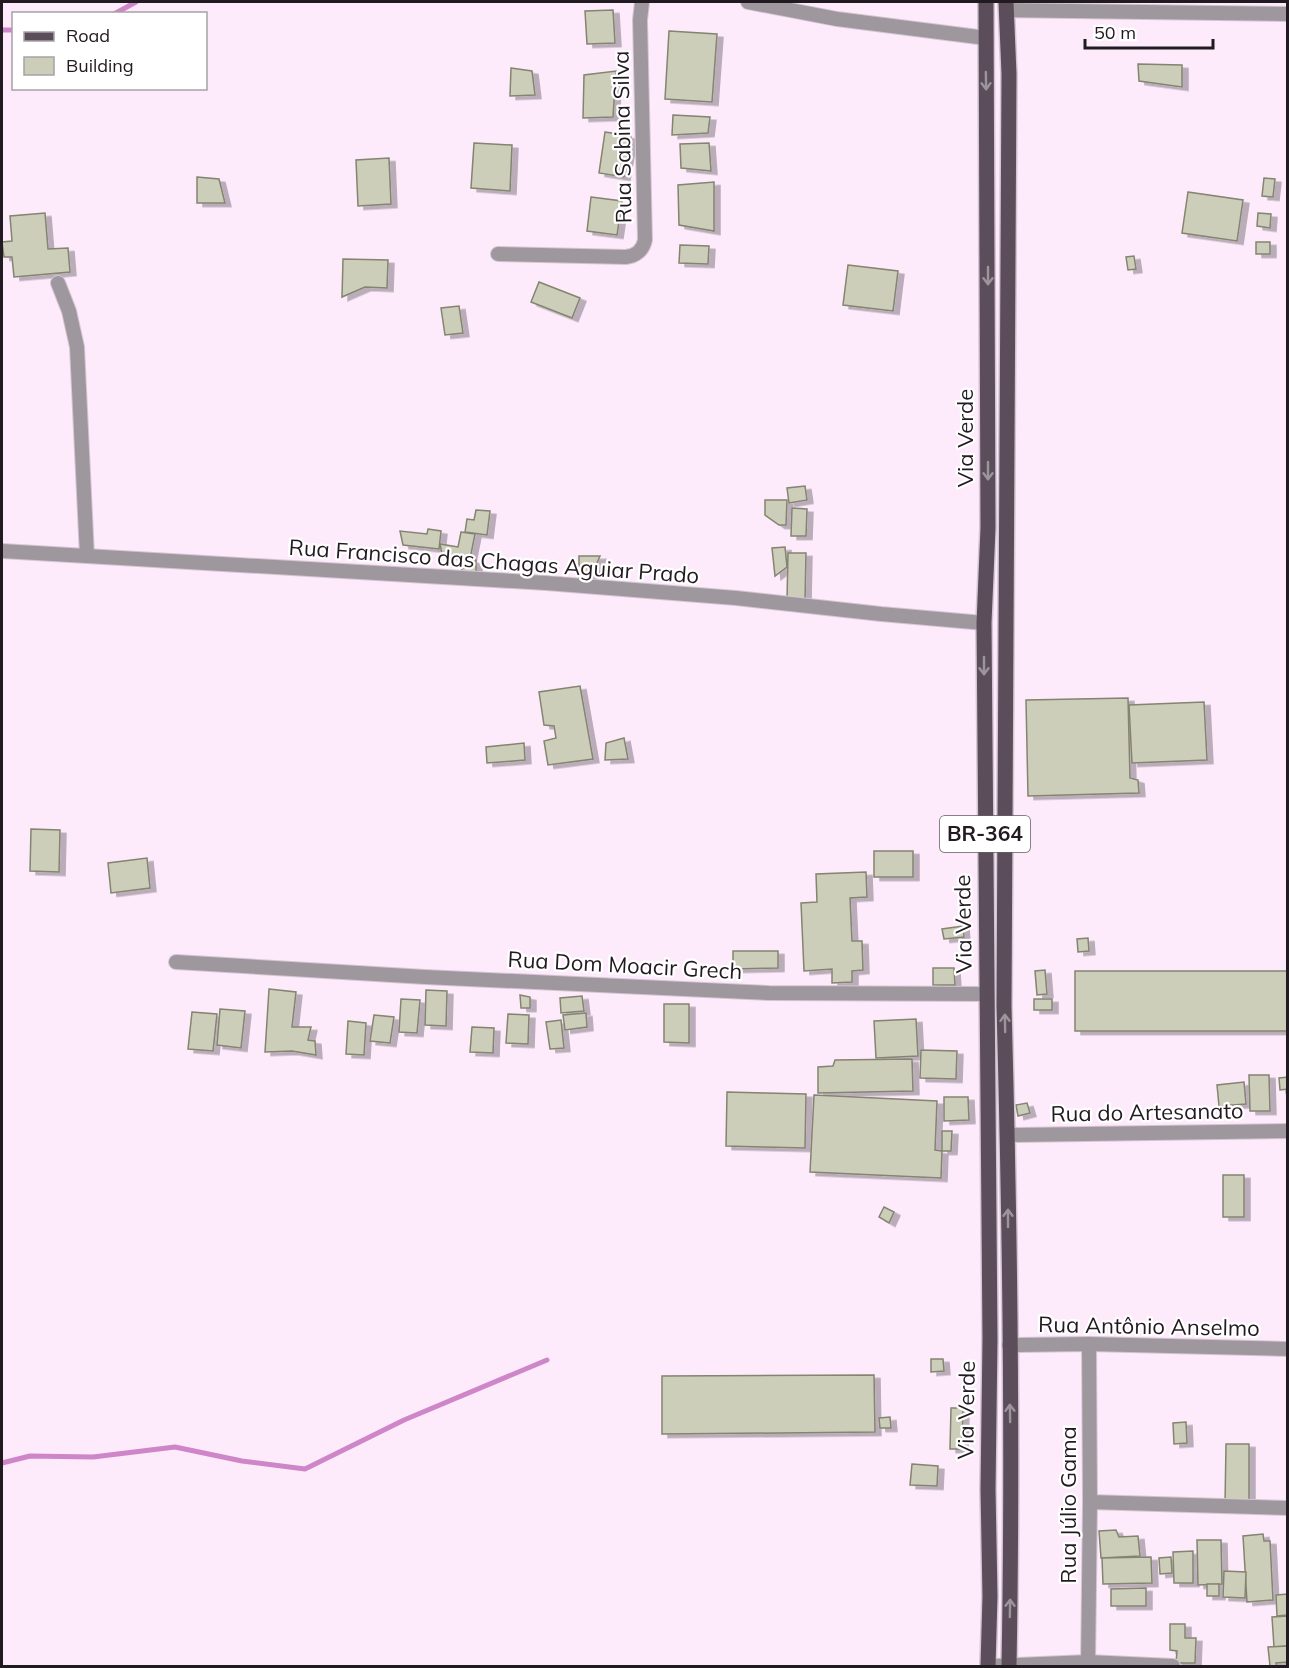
<svg xmlns="http://www.w3.org/2000/svg" width="1289" height="1668" viewBox="0 0 1289 1668" font-family="Mulish,sans-serif">
  <style>
    .lines { fill: none; stroke-linecap: round; stroke-linejoin: round }
    .stream { stroke: #ce86c8; stroke-width: 5 }
    .building { fill: #cdceb9; stroke: #838471; stroke-width: 1.5; filter: url(#shadow) }
    .street-casing { stroke: #d5c5d4; stroke-width: 16 }
    .primary-casing { stroke: #d5c5d4; stroke-width: 18 }
    .street { stroke: #9f979e; stroke-width: 14 }
    .primary { stroke: #5b4e5a; stroke-width: 15 }
    .oneway { stroke: #9d959c }
    .labels { text-anchor: middle; stroke-width: 4.5; stroke-linejoin: round; paint-order: stroke }
    .shield { fill: #fff; stroke: #645f63; stroke-width: 1.5 }
    .shield-label { font-size: 21px; font-weight: bold; fill: #211a20 }
    .street-label { font-size: 22px; fill: #211a20; stroke: #fff }
  </style>
  <defs>
    <filter id="shadow"><feDropShadow dx="6" dy="3.5" stdDeviation="0" flood-color="#0004"/></filter>
  </defs>
  <rect width="100%" height="100%" fill="#fdebfb"/>
  <g class="lines">
    <!-- stream -->
    <g class="stream">
      <path d="M114,14L136,2"/>
      <path d="M2,30H14"/>
      <path d="M2,1463L30,1456L93,1457L175,1447L242,1461L305,1469L404,1420L547,1360"/>
    </g>
  </g>
  <!-- building -->
  <g class="building">
    <path d="M613,10L615,43L587,44L585,11Z"/>
    <path d="M669,31L717,34L712,102L665,99Z"/>
    <path d="M1138,64L1182,65V87L1139,81Z"/>
    <path d="M511,68L532,71L535,95L510,96Z"/>
    <path d="M616,71L613,117L583,118L584,75Z"/>
    <path d="M673,115L710,117L708,133L672,135Z"/>
    <path d="M605,132L631,136L624,177L599,173Z"/>
    <path d="M474,143L512,145L510,191L471,188Z"/>
    <path d="M709,143L711,171L681,168L680,144Z"/>
    <path d="M389,158L391,204L358,206L356,160Z"/>
    <path d="M197,177L219,179L225,203H197Z"/>
    <path d="M1264,178L1275,179L1273,197L1262,196Z"/>
    <path d="M714,182V231L679,225L678,185Z"/>
    <path d="M1188,192L1243,200L1237,241L1182,233Z"/>
    <path d="M591,197L622,201L617,235L587,231Z"/>
    <path d="M45,213L48,249L68,248L70,272L14,277L12,257H4L2,242L12,241L10,216Z"/>
    <path d="M1258,213L1271,214L1270,228L1257,226Z"/>
    <rect x="1256" y="242" width="14" height="12"/>
    <path d="M680,245L709,246L708,264L679,263Z"/>
    <path d="M1134,256L1136,269L1128,270L1126,257Z"/>
    <path d="M343,259L388,260L387,288L365,287L342,297Z"/>
    <path d="M848,265L898,271L893,311L843,305Z"/>
    <path d="M539,282L580,298L572,318L531,302Z"/>
    <path d="M459,306L463,333L445,335L441,308Z"/>
    <path d="M805,486L807,500L789,503L787,488Z"/>
    <path d="M765,500H787L786,525H779L765,515Z"/>
    <path d="M792,508L807,509L806,536H791Z"/>
    <path d="M476,510L490,511L487,535L465,532L467,519L474,520Z"/>
    <path d="M428,529L441,531L439,549L403,545L400,531L427,534Z"/>
    <path d="M461,532L475,534L470,559L442,554L440,544L458,547Z"/>
    <path d="M785,547L787,567L775,576L772,548Z"/>
    <path d="M788,553H806L805,600H787Z"/>
    <path d="M579,556H600L591,577H579Z"/>
    <path d="M467,560H476V576H462V568H468Z"/>
    <path d="M580,686L593,759L548,765L544,741L556,738L554,726L544,725L539,692Z"/>
    <path d="M1128,698L1130,778L1138,780L1139,793L1028,796L1026,700Z"/>
    <path d="M1204,702L1207,760L1132,763L1129,705Z"/>
    <path d="M624,738L628,759L605,760L606,743Z"/>
    <path d="M524,743L525,760L487,763L486,747Z"/>
    <path d="M31,829L60,830L59,872L30,871Z"/>
    <rect x="874" y="851" width="39" height="26"/>
    <path d="M147,858L150,888L111,893L108,863Z"/>
    <path d="M866,872L867,897L850,898L852,941H862L863,970L852,971V982L832,983V969L804,971L801,903L817,902L816,874Z"/>
    <path d="M963,926L964,937L944,939L942,929Z"/>
    <path d="M1088,938L1089,951L1078,952L1077,939Z"/>
    <path d="M733,951H778V968L733,969Z"/>
    <path d="M933,968H954L955,985H933Z"/>
    <path d="M1045,970L1047,994L1037,995L1035,971Z"/>
    <rect x="1075" y="971" width="213" height="60"/>
    <path d="M269,989L296,992L292,1027H311L308,1040L315,1041L316,1055L292,1051L265,1052Z"/>
    <path d="M426,990L447,991L446,1026L425,1025Z"/>
    <path d="M520,995L530,997V1008H521Z"/>
    <path d="M582,996L584,1011L561,1013L560,998Z"/>
    <path d="M401,999L420,1000L417,1033L399,1032Z"/>
    <rect x="1034" y="999" width="18" height="11"/>
    <path d="M664,1004H689V1043L664,1042Z"/>
    <path d="M220,1009L245,1011L241,1048L217,1045Z"/>
    <path d="M192,1012L217,1014L213,1051L188,1049Z"/>
    <path d="M586,1013L587,1027L565,1030L563,1015Z"/>
    <path d="M508,1014L529,1015L528,1044L506,1043Z"/>
    <path d="M374,1015L394,1017L390,1043L370,1041Z"/>
    <path d="M916,1019L918,1056L876,1058L874,1021Z"/>
    <path d="M561,1020L564,1048L550,1049L546,1022Z"/>
    <path d="M348,1021L366,1023L364,1055L346,1054Z"/>
    <path d="M472,1027L494,1028L493,1053L470,1052Z"/>
    <path d="M921,1050L957,1051L956,1079L920,1078Z"/>
    <path d="M912,1059L913,1091L818,1093V1067L833,1066L835,1060Z"/>
    <path d="M1249,1075H1269L1270,1111H1250Z"/>
    <path d="M1288,1077V1089L1280,1090L1279,1078Z"/>
    <path d="M1244,1082L1246,1104L1219,1106L1217,1085Z"/>
    <path d="M727,1092L806,1094L805,1148L726,1146Z"/>
    <path d="M814,1095L937,1101L935,1150L942,1151L941,1178L810,1172Z"/>
    <path d="M944,1097H968L969,1120L944,1121Z"/>
    <path d="M1027,1103L1030,1113L1018,1116L1016,1105Z"/>
    <path d="M942,1131H952L951,1151H942Z"/>
    <rect x="1223" y="1175" width="21" height="42"/>
    <path d="M884,1207L894,1212L889,1223L879,1217Z"/>
    <path d="M931,1359H943L944,1371L931,1372Z"/>
    <path d="M874,1375L875,1432L662,1434V1376Z"/>
    <path d="M951,1408H963L962,1449H950Z"/>
    <path d="M890,1417L891,1428H880L879,1418Z"/>
    <path d="M1186,1422L1187,1443L1174,1444L1173,1423Z"/>
    <path d="M1226,1444H1249V1504H1225Z"/>
    <path d="M912,1464L938,1466L937,1486L910,1485Z"/>
    <path d="M1116,1530L1119,1537L1138,1536L1140,1556L1101,1558L1099,1531Z"/>
    <path d="M1263,1534L1264,1541H1270L1273,1600L1247,1602L1243,1536Z"/>
    <path d="M1197,1540H1221L1222,1584L1198,1585Z"/>
    <path d="M1193,1551V1583H1174L1173,1552Z"/>
    <path d="M1151,1557L1152,1583L1103,1584L1102,1558Z"/>
    <path d="M1171,1557L1172,1573L1160,1574L1159,1558Z"/>
    <path d="M1224,1571L1246,1572L1245,1598L1223,1597Z"/>
    <rect x="1207" y="1584" width="12" height="12"/>
    <path d="M1146,1588V1606H1111V1589Z"/>
    <path d="M1288,1594V1615L1277,1616L1276,1595Z"/>
    <path d="M1288,1616V1646L1274,1647L1272,1617Z"/>
    <path d="M1170,1624H1185V1638H1196L1195,1663H1176L1177,1651L1170,1650Z"/>
    <path d="M1288,1646V1662L1276,1663L1277,1666H1270L1268,1647Z"/>
  </g>
  <g class="lines">
    <defs>
      <g id="street">
        <path d="M748,2L837,19L986,38"/>
        <path d="M1006,10L1288,14"/>
        <path d="M498,254L626,257C636,256 643,250 645,240L640,20L642,2"/>
        <path d="M58,283L69,311L77,347L87,556"/>
        <path d="M2,551L546,583L736,598L881,614L984,623"/>
        <path d="M176,962L425,977L769,993L987,994"/>
        <path d="M1008,1135L1288,1131"/>
        <path d="M1009,1345L1089,1344L1288,1349"/>
        <path d="M1090,1502L1288,1508"/>
        <path d="M994,1666L1088,1662L1173,1666"/>
        <path d="M1088,1666L1090,1502L1089,1344"/>
      </g>
      <g id="primary">
        <path d="M986,2L988,528L984,623L990,1339L988,1489L990,1596L988,1666"/>
        <path d="M1006,2L1009,74L1004,1006C1010,1226 1013,1446 1009,1666"/>
      </g>
    </defs>
    <!-- street casing -->
    <use href="#street" class="street-casing"/>
    <!-- primary casing -->
    <use href="#primary" class="primary-casing"/>
    <!-- street -->
    <use href="#street" class="street"/>
    <!-- primary -->
    <use href="#primary" class="primary"/>
  </g>
  <!-- one-way arrows -->
  <defs><path id="oneway-shaft" d="M-6 0H5M1.5-3L5.5 0L1.5 3" fill="none" stroke-width="1.6" stroke-linecap="round" stroke-linejoin="round" transform="scale(1.5)"/></defs>
  <g class="oneway">
    <use href="#oneway-shaft" transform="translate(986 81) rotate(89)"/>
    <use href="#oneway-shaft" transform="translate(988 276) rotate(90)"/>
    <use href="#oneway-shaft" transform="translate(988 471) rotate(90)"/>
    <use href="#oneway-shaft" transform="translate(984 666) rotate(90)"/>
    <use href="#oneway-shaft" transform="translate(1005 1023) rotate(-91)"/>
    <use href="#oneway-shaft" transform="translate(1008 1218) rotate(-90)"/>
    <use href="#oneway-shaft" transform="translate(1010 1413) rotate(-91)"/>
    <use href="#oneway-shaft" transform="translate(1010 1608) rotate(-89)"/>
  </g>
  <g class="labels">
    <!-- shield labels -->
    <rect class="shield" x="940" y="816" width="90" height="36" rx="4.5"/>
    <g class="shield-label">
      <text x="985" y="841">BR-364</text>
    </g>
    <!-- street labels -->
    <g class="street-label">
      <text transform="translate(622 137) rotate(-91)" y="8">Rua Sabina Silva</text>
      <text transform="translate(965 438) rotate(-90)" y="8">Via Verde</text>
      <text transform="translate(494 561) rotate(4)" y="8">Rua Francisco das Chagas Aguiar Prado</text>
      <text transform="translate(963 924) rotate(-91)" y="8">Via Verde</text>
      <text transform="translate(625 965) rotate(3)" y="8">Rua Dom Moacir Grech</text>
      <text transform="translate(1147 1112) rotate(-1)" y="8">Rua do Artesanato</text>
      <text transform="translate(1149 1326) rotate(1)" y="8">Rua Antônio Anselmo</text>
      <text transform="translate(966 1410) rotate(-89)" y="8">Via Verde</text>
      <text transform="translate(1068 1505) rotate(-90)" y="8">Rua Júlio Gama</text>
    </g>
  </g>
  <!-- border -->
  <rect width="1289" height="1668" fill="none" stroke="#211a20" stroke-width="6"/>
  <!-- legend -->
  <rect x="12" y="12" width="195" height="78" fill="#ffffff" stroke="#a6a3a6" stroke-width="1.5"/>
  <rect x="24" y="32" width="30" height="9" fill="#5b4e5a" stroke="#a6a3a6" stroke-width="1.5"/>
  <text x="66" y="42" font-size="18" fill="#211a20">Road</text>
  <rect x="24" y="57" width="30" height="18" fill="#cdceb9" stroke="#a6a3a6" stroke-width="1.5"/>
  <text x="66" y="72" font-size="18" fill="#211a20">Building</text>
  <!-- scale -->
  <path d="M1085 39v9h128v-9" fill="none" stroke="#211a20" stroke-width="3"/>
  <text x="1094" y="39" font-size="18" fill="#211a20" stroke="#ffffff" stroke-width="4.5" paint-order="stroke">50 m</text>
</svg>
